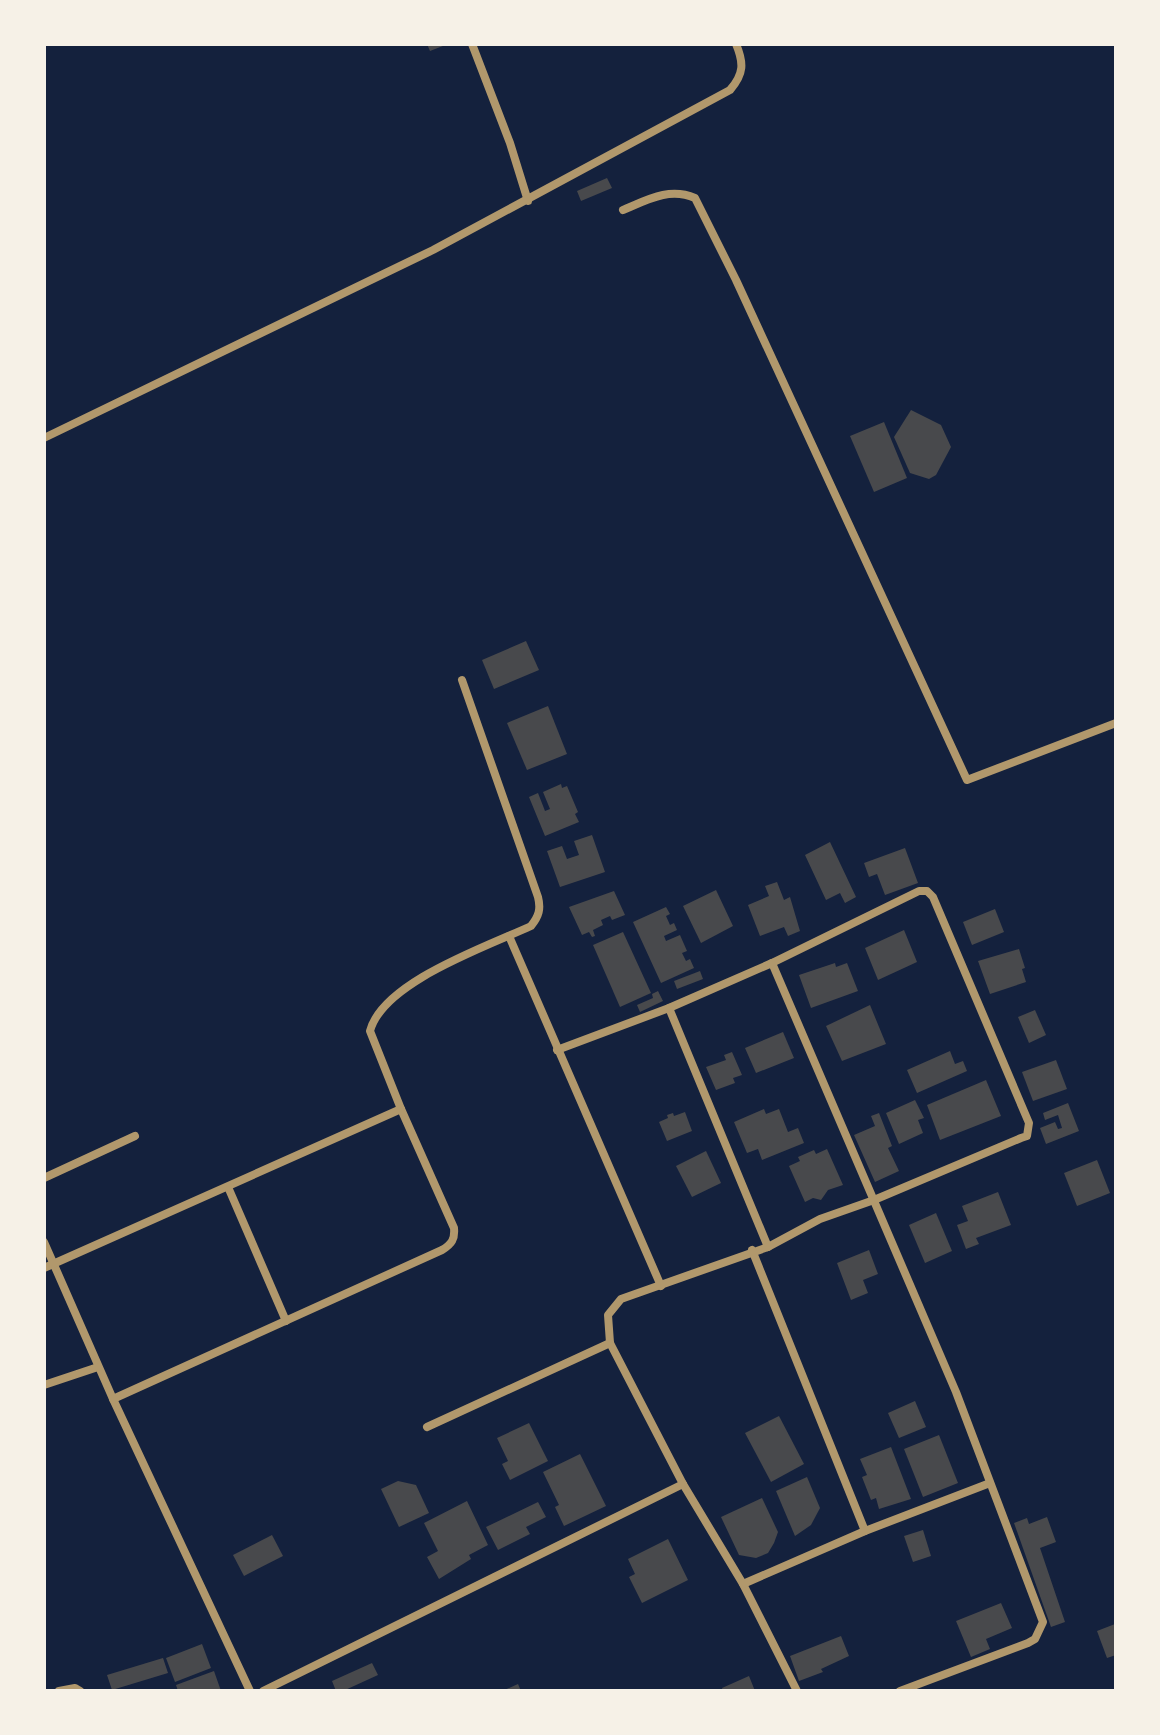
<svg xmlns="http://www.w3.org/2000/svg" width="1160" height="1735" viewBox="0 0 1160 1735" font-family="Karla,sans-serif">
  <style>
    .building { fill: #48494c }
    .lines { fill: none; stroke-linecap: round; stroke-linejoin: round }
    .minor { stroke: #b1986c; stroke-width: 8 }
  </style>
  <rect width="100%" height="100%" fill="#14213d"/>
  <!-- building -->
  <g class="building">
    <path d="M427,44H448L430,51Z"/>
    <path d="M607,178L612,188L581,201L577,191Z"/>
    <path d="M911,410L941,425L951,447L936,475L929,479L910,473L894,437Z"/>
    <path d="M884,422L907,478L874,492L850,436Z"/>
    <path d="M526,641L539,670L494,689L482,660Z"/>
    <path d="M548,706L567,754L527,770L507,723Z"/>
    <path d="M561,784L562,788L567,786L578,812L575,814L579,822L545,836L529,797L538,793L545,811L550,809L543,792Z"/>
    <path d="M592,835L605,872L560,887L547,851L562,846L567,859L579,855L574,841Z"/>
    <path d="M830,842L856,897L845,903L840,893L826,900L805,855Z"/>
    <path d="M905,848L918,883L885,895L877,874L869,877L864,863Z"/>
    <path d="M777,882L784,900L790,897L800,931L788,936L784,927L760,936L748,905L769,896L765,886Z"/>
    <path d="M716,890L733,926L701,943L683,906Z"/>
    <path d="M614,891L625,915L612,920L610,916L601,920L603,925L593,930L595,936L592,937L589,932L582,935L569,907Z"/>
    <path d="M666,907L670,914L666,916L670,925L674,923L677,930L664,936L666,941L680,935L687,951L682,953L686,961L690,959L694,968L661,983L633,922Z"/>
    <path d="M995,909L1004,932L972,945L963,922Z"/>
    <path d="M904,930L917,962L878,980L865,948Z"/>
    <path d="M623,932L651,993L620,1007L593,945Z"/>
    <path d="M1019,949L1025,968L1022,969L1026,982L990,994L978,961Z"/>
    <path d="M835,963L836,967L847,963L858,991L811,1008L799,975Z"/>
    <path d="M700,971L703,979L677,989L674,981Z"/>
    <path d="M658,991L663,1001L640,1012L637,1005L653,998L652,994Z"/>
    <path d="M870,1005L886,1044L842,1061L826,1026Z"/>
    <path d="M1035,1010L1046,1035L1029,1043L1018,1017Z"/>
    <path d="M783,1032L794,1058L756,1073L745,1048Z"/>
    <path d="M950,1051L955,1064L963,1061L967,1071L917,1093L907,1070Z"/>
    <path d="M732,1052L742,1075L733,1078L735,1083L716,1090L706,1067L726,1060L724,1055Z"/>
    <path d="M1056,1060L1067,1089L1033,1101L1022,1072Z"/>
    <path d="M986,1080L1001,1116L940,1140L927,1105Z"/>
    <path d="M915,1100L924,1118L918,1120L923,1133L899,1144L886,1113Z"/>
    <path d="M1068,1103L1079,1131L1046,1144L1040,1128L1055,1122L1058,1129L1062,1128L1058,1115L1045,1120L1043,1113Z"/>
    <path d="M764,1109L766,1114L779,1109L788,1132L798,1128L804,1143L762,1160L758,1149L747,1153L734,1122Z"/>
    <path d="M685,1112L692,1131L667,1141L659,1122L668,1118L667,1115L673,1113L674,1116Z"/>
    <path d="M879,1113L892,1146L888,1148L899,1171L875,1182L854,1135L875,1126L871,1116Z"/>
    <path d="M827,1149L843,1185L828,1190L821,1200L813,1198L805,1202L789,1166L800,1161L798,1157L814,1150L816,1154Z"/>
    <path d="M706,1151L721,1183L692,1197L676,1166Z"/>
    <path d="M1097,1160L1110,1193L1077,1206L1064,1173Z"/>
    <path d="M998,1192L1011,1225L976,1238L979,1244L966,1249L957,1225L968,1221L962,1206Z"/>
    <path d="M936,1213L952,1251L925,1263L909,1225Z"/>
    <path d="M869,1250L878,1274L863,1280L868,1293L851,1300L837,1263Z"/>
    <path d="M915,1401L926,1427L899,1438L888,1413Z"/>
    <path d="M779,1416L804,1464L771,1482L745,1433Z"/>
    <path d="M529,1423L548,1461L510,1480L502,1464L508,1461L497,1438Z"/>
    <path d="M939,1435L958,1483L923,1497L904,1449Z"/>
    <path d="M891,1447L911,1499L879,1509L876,1498L871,1500L862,1477L867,1475L860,1459Z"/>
    <path d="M580,1454L606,1506L564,1526L555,1507L559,1505L543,1472Z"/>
    <path d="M807,1477L820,1508L811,1525L795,1536L776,1491Z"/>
    <path d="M398,1481L416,1485L429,1513L399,1527L381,1489Z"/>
    <path d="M762,1498L778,1532L774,1543L768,1553L756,1558L739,1555L721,1517Z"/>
    <path d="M467,1501L488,1545L469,1555L471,1559L439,1579L427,1557L438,1551L424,1523Z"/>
    <path d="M538,1502L546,1517L526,1527L530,1534L498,1550L486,1527Z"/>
    <path d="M1047,1517L1056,1542L1040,1548L1065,1622L1051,1627L1014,1523L1027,1518L1029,1524Z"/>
    <path d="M923,1530L931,1556L913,1562L904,1536Z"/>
    <path d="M272,1535L283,1556L244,1576L233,1555Z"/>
    <path d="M668,1539L688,1580L642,1603L629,1577L635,1574L628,1559Z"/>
    <path d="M1001,1603L1012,1628L986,1639L990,1649L971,1657L956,1621Z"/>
    <path d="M1115,1624L1116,1655L1107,1658L1097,1631Z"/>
    <path d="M841,1636L849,1656L821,1669L823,1672L799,1681L790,1656Z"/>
    <path d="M202,1644L211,1668L175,1682L166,1658Z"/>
    <path d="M163,1658L168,1673L112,1690L107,1675Z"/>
    <path d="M372,1663L378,1675L343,1691H336L332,1681Z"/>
    <path d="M214,1671L221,1691H178L176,1685Z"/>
    <path d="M749,1676L755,1691H723L722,1688Z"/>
    <path d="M518,1684L521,1691H502Z"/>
  </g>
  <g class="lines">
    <!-- minor -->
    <g class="minor">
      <path d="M472,44L510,143L528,201"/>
      <path d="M623,210C647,200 669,187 695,198L736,280L967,780L1116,723"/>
      <path d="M44,438L433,250L730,90C744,74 744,63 736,44"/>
      <path d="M509,936L661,1286"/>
      <path d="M772,963L956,1392L1043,1622L1035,1639L1028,1643L900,1691"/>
      <path d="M669,1008L768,1247"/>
      <path d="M557,1050L669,1008L772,963L919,891H927L933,897L1029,1123L1027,1136L1021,1138L874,1200L820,1219L768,1247L621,1299L608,1315L610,1343L683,1484L743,1584L797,1691"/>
      <path d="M44,1178L135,1136"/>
      <path d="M228,1187L286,1321"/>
      <path d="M44,1242L113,1399L250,1691"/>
      <path d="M752,1250L865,1531"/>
      <path d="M44,1268L401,1109"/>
      <path d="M44,1385L98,1367"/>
      <path d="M113,1399L442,1250C452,1244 455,1239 454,1228L401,1109L370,1031C383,982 486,947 531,926C539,916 541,909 538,897L462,680"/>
      <path d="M427,1427L610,1343"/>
      <path d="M743,1584L865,1531L990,1483"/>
      <path d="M59,1691L75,1688L80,1691"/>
      <path d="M263,1691L683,1484"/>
    </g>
  </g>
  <!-- border -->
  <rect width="1160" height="1735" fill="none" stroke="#f6f1e7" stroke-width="92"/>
</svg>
